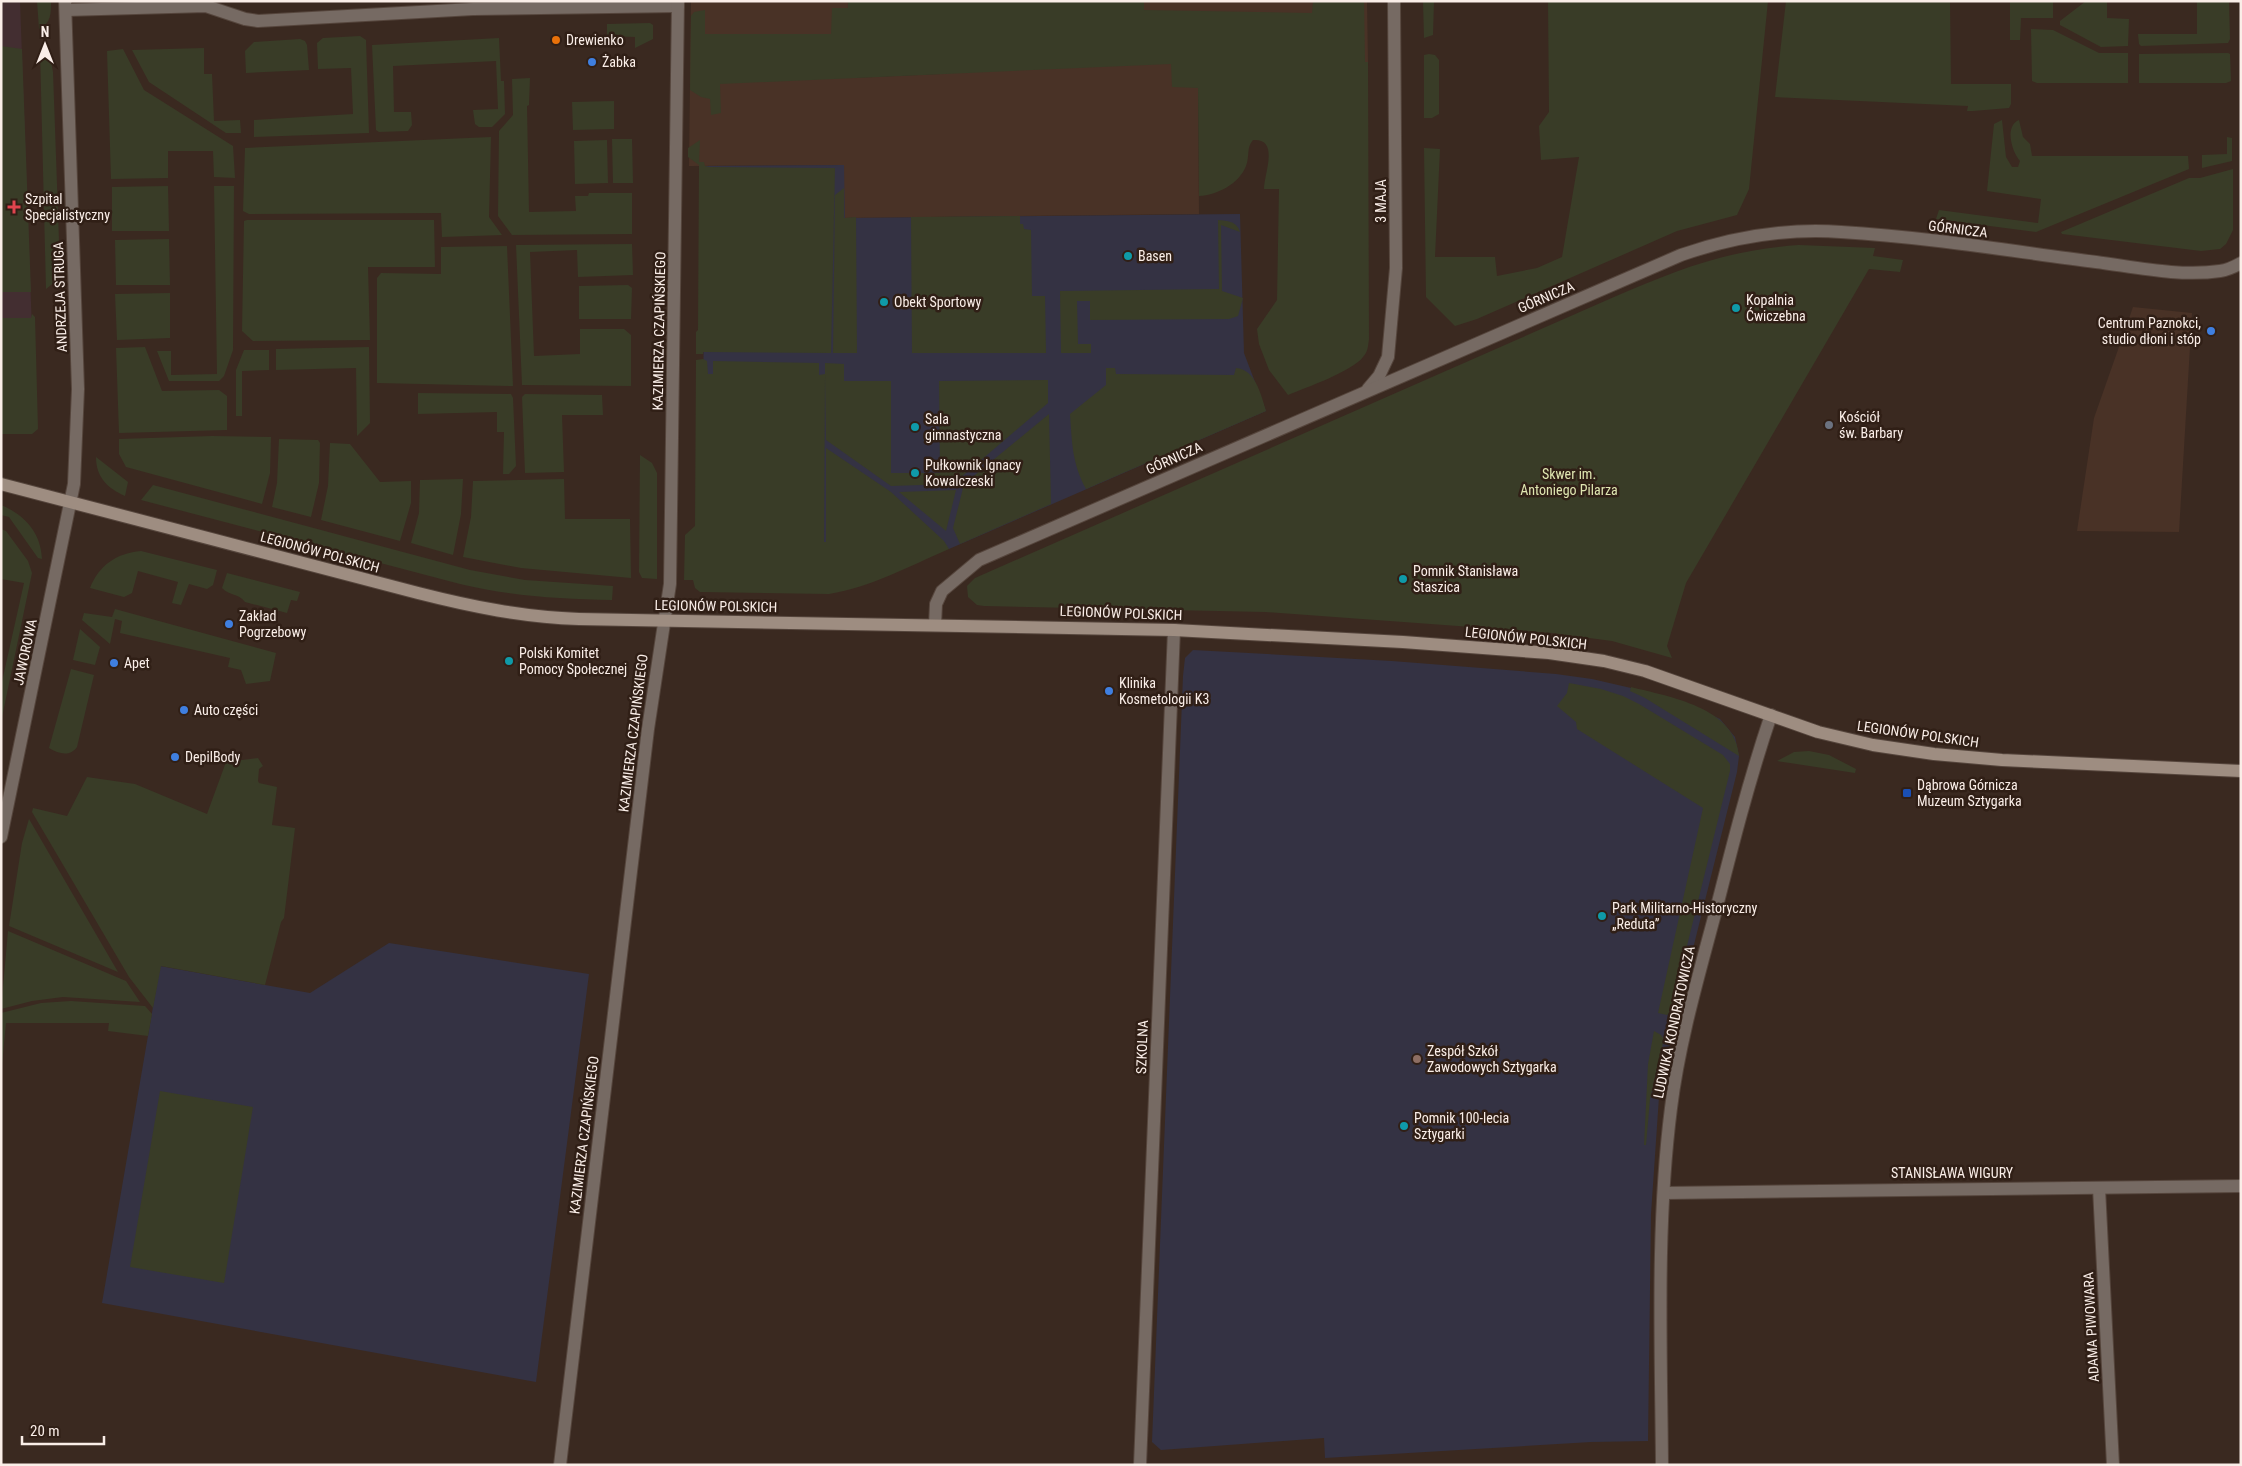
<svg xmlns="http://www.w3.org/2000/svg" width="2242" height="1466" viewBox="0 0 2242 1466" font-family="'Roboto Condensed',sans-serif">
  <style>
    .built { fill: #493226 }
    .education { fill: #343243 }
    .medical { fill: #432e31 }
    .green { fill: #393c27 }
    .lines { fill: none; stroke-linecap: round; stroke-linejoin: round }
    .street-casing { stroke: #55453c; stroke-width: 14 }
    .secondary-casing { stroke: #55453c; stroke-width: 14 }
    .street { stroke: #766a63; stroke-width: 12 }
    .secondary { stroke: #9e8d81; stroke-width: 12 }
    .food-dot { fill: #e8710a; stroke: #301f16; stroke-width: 2 }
    .shop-dot { fill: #3f7fe0; stroke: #301f16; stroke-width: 2 }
    .health-dot { fill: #e0444e; stroke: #301f16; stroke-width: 2 }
    .culture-dot { fill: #0f9aa8; stroke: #301f16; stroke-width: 2 }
    .worship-dot { fill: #6b7280; stroke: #301f16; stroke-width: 2 }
    .transit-dot { fill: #1a4fb4; stroke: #301f16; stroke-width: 2 }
    .education-dot { fill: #8d6e63; stroke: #301f16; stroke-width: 2 }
    .labels { text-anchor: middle; stroke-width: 5; stroke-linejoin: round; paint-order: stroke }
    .poi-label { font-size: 14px; fill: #faeee8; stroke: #301f16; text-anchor: start }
    .street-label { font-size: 14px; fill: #faeee8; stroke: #301f16 }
    .park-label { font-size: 14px; fill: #dfe6b1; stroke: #301f16 }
  </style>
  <rect width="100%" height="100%" fill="#3a2920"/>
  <!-- built -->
  <g class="built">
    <path d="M691,1H848L847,77L850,78L940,74L938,1H1367L1368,62L1198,87L1199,214L844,218V165L689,166Z"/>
    <path d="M2133,307L2192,313L2179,532L2077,531L2094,418Z"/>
  </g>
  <!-- education -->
  <g class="education">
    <path d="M844,165L845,218L1240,214L1244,353L1266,411L949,549L891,554L702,551L705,166Z"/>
    <path d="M1193,650L1392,661L1556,674L1592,679L1657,694L1697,708L1720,719L1735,737L1739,756L1737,772L1678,1009L1659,1097L1651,1214L1648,1441L1591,1442L1325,1458L1324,1438L1161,1450L1152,1442L1183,676L1185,658Z"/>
    <path d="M389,943L589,974L536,1382L102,1303L160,966L310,993Z"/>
  </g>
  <!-- medical -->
  <path class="medical" d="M1,1H20L32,330L1,403Z"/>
  <!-- green -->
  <g class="green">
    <path d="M37,1H51C51,14 51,23 39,29Z"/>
    <path d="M848,1H1144V10L1312,13L1313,1H1364L1365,62H1368L1369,339C1368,346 1368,352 1363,357C1353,371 1305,388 1288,395L1269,370L1259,344L1257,329L1277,300L1279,189H1264C1264,174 1280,138 1253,140C1246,148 1250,156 1246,166C1239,184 1217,195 1199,196L1198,88L1172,87L1171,64L720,84L721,113L711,115L710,99L701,97L690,90L691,16L694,12L705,10V34H831L832,8H848Z"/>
    <path d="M1423,1H1434L1433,35L1424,38Z"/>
    <path d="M1548,1H1768L1749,189L1737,215L1677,231L1477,319L1455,326L1426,297L1424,148L1440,149L1435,257H1495L1497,276L1537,268L1562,257L1579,157L1541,160L1539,126L1549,112Z"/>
    <path d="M1786,1H1950L1951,84H2011V104L2009,108L1973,111H1967L1968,106L1775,97Z"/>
    <path d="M2010,1H2053V18H2021L2020,40H2010Z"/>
    <path d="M2086,1H2107V18L2129,19L2128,46L2101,47L2060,25V21Z"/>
    <path d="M2197,1H2229L2230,39L2228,43L2141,46L2139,44L2138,34H2197Z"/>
    <path d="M650,23L653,25V39L635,48V37L607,36V24Z"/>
    <path d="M2031,29L2053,30L2099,53H2128V83H2037L2032,81Z"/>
    <path d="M360,36L366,40L369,133L254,137V120L353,114L351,68L318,69L317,43L323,38Z"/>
    <path d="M499,38L501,81H504L505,114L492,127H479L475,124L473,110L498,109L496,61L393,66L394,112H411L412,125L408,131L379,132L376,130L372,45Z"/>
    <path d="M300,39L305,41L307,45L309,70L246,73L245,51L254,42Z"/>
    <path d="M1,46L22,49L31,292H1Z"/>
    <path d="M204,48V74H212L214,121L240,120L241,133H226L149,82L132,50Z"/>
    <path d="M123,49L144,90L233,146L235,178L214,177L213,151H168V178L111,179L107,51Z"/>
    <path d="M40,50L51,62L53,72L60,269L56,281L46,289Z"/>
    <path d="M2228,53L2230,54L2231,81L2226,83H2139V54Z"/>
    <path d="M1429,54L1435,55L1439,60V114L1432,118H1424V55Z"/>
    <path d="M530,78L529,105L527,106L529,212L576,211L575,196H588L589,193H632V234L512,235L498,216L499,131L513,115L512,79Z"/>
    <path d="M614,101V129L573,130L572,102Z"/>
    <path d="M2002,120L2006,157L2012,167H2018L2020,161C2012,152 2004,126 2019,120L2023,137L2030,144L2032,156H2188L2189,169L2036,232L1936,219L1939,210L2038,223L2041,199L1987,191L1994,124Z"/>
    <path d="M491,137L489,217L502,235L442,237L441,213L249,214L243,211L245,148Z"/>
    <path d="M2227,137L2232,138V161L2202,168V155L2227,154Z"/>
    <path d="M612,139H632L633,183H613Z"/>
    <path d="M607,140L608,183L575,184L574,141Z"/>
    <path d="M700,140L699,162H704L705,166L709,167L835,168L831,353L703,352V354H696V332L698,330L699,165L688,157V148Z"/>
    <path d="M2233,169V230L2226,244L2220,249L2201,251L2062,234L2061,232L2189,178H2200Z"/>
    <path d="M168,186L169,231H112V187Z"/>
    <path d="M214,186H234L233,350L224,376L219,381H169L157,351H171V375L217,374Z"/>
    <path d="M844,188V218L856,217L857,353H833L835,195Z"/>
    <path d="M1020,216V224H1023L1024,229L1031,230L1032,296H1045L1046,353H912L911,217Z"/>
    <path d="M247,220H434L435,267H368L370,340L253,341L242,331L244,221Z"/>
    <path d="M1218,220C1227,221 1237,221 1240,232L1221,225L1222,291L1243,298L1238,316L1229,319L1090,320V301H1077L1078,344H1091V353H1061L1060,291L1219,289Z"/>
    <path d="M169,239L170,285H116L115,240Z"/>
    <path d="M632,244L633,275L578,277L577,250L530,252L534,356L580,354V329H624L631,335V386L522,385L516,245Z"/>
    <path d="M1799,245L1875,248L1873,256L1903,260L1900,272L1869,269L1686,583L1667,646L1672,658L1612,641L1552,633L1265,612L984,606L977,605L968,597L967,586L975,578L1614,297C1680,269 1726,250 1799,245Z"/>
    <path d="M507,246L513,386L377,383V278L381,273L441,274V247Z"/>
    <path d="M628,285L632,288L631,319H579V286Z"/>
    <path d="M170,293V338L117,340L115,294Z"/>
    <path d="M32,314L35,317L38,429L32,434H1V318H31Z"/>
    <path d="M145,347L162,391L219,390L227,396V430L119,433L116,348Z"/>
    <path d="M369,347L370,423L357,436L356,368L276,370V349Z"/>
    <path d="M244,350H269V370L242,371V416H236V370Z"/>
    <path d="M703,359L707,361L708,374H713V361L819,363V375L825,374V363L844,364V381H891V473H940L939,381L1048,380V403L953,484L891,486L826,440L825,375L824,542H826V448L891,492L944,541L949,549C910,566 871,587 829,594L700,592L695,588L693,580H684L685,535L695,526L696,360Z"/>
    <path d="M1106,368H1115L1116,374L1234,375L1236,368C1255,369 1261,394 1266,411L1086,489C1072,463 1072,443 1070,414L1106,385Z"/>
    <path d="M418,393L511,394L513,398L516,466L509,474H503L504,432H497V412L418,414Z"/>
    <path d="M525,394L602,395L603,415H562L564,472L525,473L522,397Z"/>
    <path d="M1049,414L1051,504L960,544L953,528L964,484Z"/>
    <path d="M212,436L271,437L270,473L262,504L126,467L119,454V439Z"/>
    <path d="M279,439L318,440L320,443L319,483L311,517L272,507L277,483Z"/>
    <path d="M330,443L350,444L380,482L411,481V503L400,541L321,520L328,486Z"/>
    <path d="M640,455L652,463L657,473V579L642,578L639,572Z"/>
    <path d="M96,457L128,482L125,496C107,488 96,477 96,457Z"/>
    <path d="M463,479L461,514L453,555L411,543L419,513L420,480Z"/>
    <path d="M564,479L565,519H630L631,578L521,568L463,557L471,517L473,481Z"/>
    <path d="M153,485L470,570L525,580L613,586L612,600C561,599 510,596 460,584L141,500Z"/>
    <path d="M956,490L946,531L899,492Z"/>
    <path d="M1,505C25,515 41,533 42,559L38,558L9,517L1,515Z"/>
    <path d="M1,529L6,531L28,561L32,573L1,722V686L24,583L1,579Z"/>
    <path d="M141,551L217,570L213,585L207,589L189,584L181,605L172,603L178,582L138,571L132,593L124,597L90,588C99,565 117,553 141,551Z"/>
    <path d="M227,573L300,592L297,601L291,600L287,613L245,602C239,593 229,596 222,588Z"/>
    <path d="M115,609L276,653L270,681L246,684L241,670L228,667L230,658L120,633L122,621L115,619L110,644L82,620L84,613L112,617Z"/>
    <path d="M80,629L100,647L95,665L73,660Z"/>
    <path d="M71,669L94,675L77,747C70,757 59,754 49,748Z"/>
    <path d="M1569,683L1601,689L1623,696L1639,704L1723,755L1730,764V771L1671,1011L1667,1015L1658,1013L1703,808L1577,729L1576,722L1557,706L1567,693Z"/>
    <path d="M1631,687C1670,697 1735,707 1739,756L1645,698L1630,691Z"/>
    <path d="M1809,751L1829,755L1856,769L1855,773L1777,761L1794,752Z"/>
    <path d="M258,758L263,766L259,769L258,781L259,783L277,787L272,825L295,828L284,918L281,922L265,985L161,966L153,1008L129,977L32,812L33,808L67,816L87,777L135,784L207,814L226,762Z"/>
    <path d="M29,819L118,972L9,926L22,843Z"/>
    <path d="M8,931L126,981L140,1002L63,997L32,1001L1,1009Z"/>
    <path d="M71,1001L145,1006L152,1014L148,1036L108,1031L109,1023H6L1,1076V1013L41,1003Z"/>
    <path d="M1654,1031L1661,1035L1664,1039L1650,1099L1646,1145H1644L1648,1064Z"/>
    <path d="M160,1091L253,1107L224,1283L130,1267Z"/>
  </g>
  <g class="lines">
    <defs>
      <g id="street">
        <path d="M66,10L206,6L245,19L258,21L473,9L678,6"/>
        <path d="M1368,389L1379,376L1388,357L1396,268L1394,1"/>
        <path d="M935,625L936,604L942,591L979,560L1681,255C1733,237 1785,228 1841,232C1926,237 2011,251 2096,262C2135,267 2180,277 2220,271C2227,270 2234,267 2241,263"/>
        <path d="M1,837L74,484L78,389L65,1"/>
        <path d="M2099,1188L2113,1465"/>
        <path d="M1664,1193L2241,1186"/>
        <path d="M560,1465L648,729L670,584L678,1"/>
        <path d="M1140,1465L1174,630"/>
        <path d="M1662,1465C1661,1346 1656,1226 1671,1108C1679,1043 1698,978 1715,914C1732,847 1749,780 1771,715"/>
      </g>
      <path id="secondary" d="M1,484L418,593C473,607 523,617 579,619L1174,630L1403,642L1549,653L1604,661L1645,671L1818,732L1873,745L1934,754L2002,760L2241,771"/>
    </defs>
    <!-- street casing -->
    <use href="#street" class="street-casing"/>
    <!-- secondary casing -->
    <use href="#secondary" class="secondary-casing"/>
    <!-- street -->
    <use href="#street" class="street"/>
    <!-- secondary -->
    <use href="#secondary" class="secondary"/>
  </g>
  <!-- markers -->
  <circle class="food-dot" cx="556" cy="40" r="5"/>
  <g class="shop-dot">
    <circle cx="592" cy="62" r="5"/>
    <circle cx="2211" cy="331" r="5"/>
    <circle cx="229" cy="624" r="5"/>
    <circle cx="114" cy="663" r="5"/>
    <circle cx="1109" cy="691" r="5"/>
    <circle cx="184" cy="710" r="5"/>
    <circle cx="175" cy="757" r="5"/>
  </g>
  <path class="health-dot" d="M11.5 199.5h5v5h5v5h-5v5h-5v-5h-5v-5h5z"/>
  <g class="culture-dot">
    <circle cx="1128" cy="256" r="5"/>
    <circle cx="884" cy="302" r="5"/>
    <circle cx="1736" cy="308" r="5"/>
    <circle cx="915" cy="427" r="5"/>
    <circle cx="915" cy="473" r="5"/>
    <circle cx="1403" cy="579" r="5"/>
    <circle cx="509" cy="661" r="5"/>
    <circle cx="1602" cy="916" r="5"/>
    <circle cx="1404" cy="1126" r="5"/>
  </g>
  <circle class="worship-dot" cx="1829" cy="425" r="5"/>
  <rect class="transit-dot" x="1902" y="788" width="10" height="10" rx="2.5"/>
  <circle class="education-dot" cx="1417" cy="1059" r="5"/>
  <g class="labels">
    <!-- poi labels -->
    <g class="poi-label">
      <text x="566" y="45">Drewienko</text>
      <text x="602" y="67">Żabka</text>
      <text x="25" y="204">Szpital<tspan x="25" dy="16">Specjalistyczny</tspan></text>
      <text x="1138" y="261">Basen</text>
      <text x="1746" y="305">Kopalnia<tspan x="1746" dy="16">Ćwiczebna</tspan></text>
      <text x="894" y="307">Obekt Sportowy</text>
      <text x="2201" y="328" text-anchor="end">Centrum Paznokci,<tspan x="2201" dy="16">studio dłoni i stóp</tspan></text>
      <text x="1839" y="422">Kościół<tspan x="1839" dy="16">św. Barbary</tspan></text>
      <text x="925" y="424">Sala<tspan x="925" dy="16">gimnastyczna</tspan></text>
      <text x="925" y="470">Pułkownik Ignacy<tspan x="925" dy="16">Kowalczeski</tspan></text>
      <text x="1413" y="576">Pomnik Stanisława<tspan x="1413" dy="16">Staszica</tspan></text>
      <text x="239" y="621">Zakład<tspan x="239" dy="16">Pogrzebowy</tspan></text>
      <text x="519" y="658">Polski Komitet<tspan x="519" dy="16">Pomocy Społecznej</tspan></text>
      <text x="124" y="668">Apet</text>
      <text x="1119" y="688">Klinika<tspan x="1119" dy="16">Kosmetologii K3</tspan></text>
      <text x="194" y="715">Auto części</text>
      <text x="185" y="762">DepilBody</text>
      <text x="1917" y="790">Dąbrowa Górnicza<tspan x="1917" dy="16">Muzeum Sztygarka</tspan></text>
      <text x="1612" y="913">Park Militarno-Historyczny<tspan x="1612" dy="16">„Reduta”</tspan></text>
      <text x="1427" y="1056">Zespół Szkół<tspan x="1427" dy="16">Zawodowych Sztygarka</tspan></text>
      <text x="1414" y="1123">Pomnik 100-lecia<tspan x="1414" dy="16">Sztygarki</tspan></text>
    </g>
    <!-- street labels -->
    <g class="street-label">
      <text transform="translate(1381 201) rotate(-90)" y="5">3 MAJA</text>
      <text transform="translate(1958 229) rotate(7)" y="5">GÓRNICZA</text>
      <text transform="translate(60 297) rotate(-92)" y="5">ANDRZEJA STRUGA</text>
      <text transform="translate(1546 297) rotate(-23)" y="5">GÓRNICZA</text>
      <text transform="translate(659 331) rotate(-89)" y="5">KAZIMIERZA CZAPIŃSKIEGO</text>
      <text transform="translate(1174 458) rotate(-24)" y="5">GÓRNICZA</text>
      <text transform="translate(320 552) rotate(15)" y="5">LEGIONÓW POLSKICH</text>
      <text transform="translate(716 606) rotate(1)" y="5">LEGIONÓW POLSKICH</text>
      <text transform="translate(1121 613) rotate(2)" y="5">LEGIONÓW POLSKICH</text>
      <text transform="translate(1526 638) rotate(6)" y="5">LEGIONÓW POLSKICH</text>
      <text transform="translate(25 652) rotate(-78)" y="5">JAWOROWA</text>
      <text transform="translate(633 733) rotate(-83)" y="5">KAZIMIERZA CZAPIŃSKIEGO</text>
      <text transform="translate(1918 734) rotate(8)" y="5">LEGIONÓW POLSKICH</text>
      <text transform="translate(1674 1022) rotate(-78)" y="5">LUDWIKA KONDRATOWICZA</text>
      <text transform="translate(1142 1047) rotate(-88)" y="5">SZKOLNA</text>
      <text transform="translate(584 1135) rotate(-83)" y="5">KAZIMIERZA CZAPIŃSKIEGO</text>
      <text x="1952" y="1178">STANISŁAWA WIGURY</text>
      <text transform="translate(2091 1327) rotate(-93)" y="5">ADAMA PIWOWARA</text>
    </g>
    <!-- park labels -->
    <g class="park-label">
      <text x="1569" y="479">Skwer im.<tspan x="1569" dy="16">Antoniego Pilarza</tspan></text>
    </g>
  </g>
  <!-- border -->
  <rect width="2242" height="1466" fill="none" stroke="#faeee8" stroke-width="5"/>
  <!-- north arrow -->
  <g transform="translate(45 45)" stroke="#301f16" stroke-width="4" paint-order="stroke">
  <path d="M0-4L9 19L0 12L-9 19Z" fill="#faeee8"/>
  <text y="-8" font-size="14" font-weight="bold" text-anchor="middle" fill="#faeee8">N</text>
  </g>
  <!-- scale -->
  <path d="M22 1436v8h82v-8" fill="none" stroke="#faeee8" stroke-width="2.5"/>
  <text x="30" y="1436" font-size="15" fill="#faeee8" stroke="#301f16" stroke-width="4" paint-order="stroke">20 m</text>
</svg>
